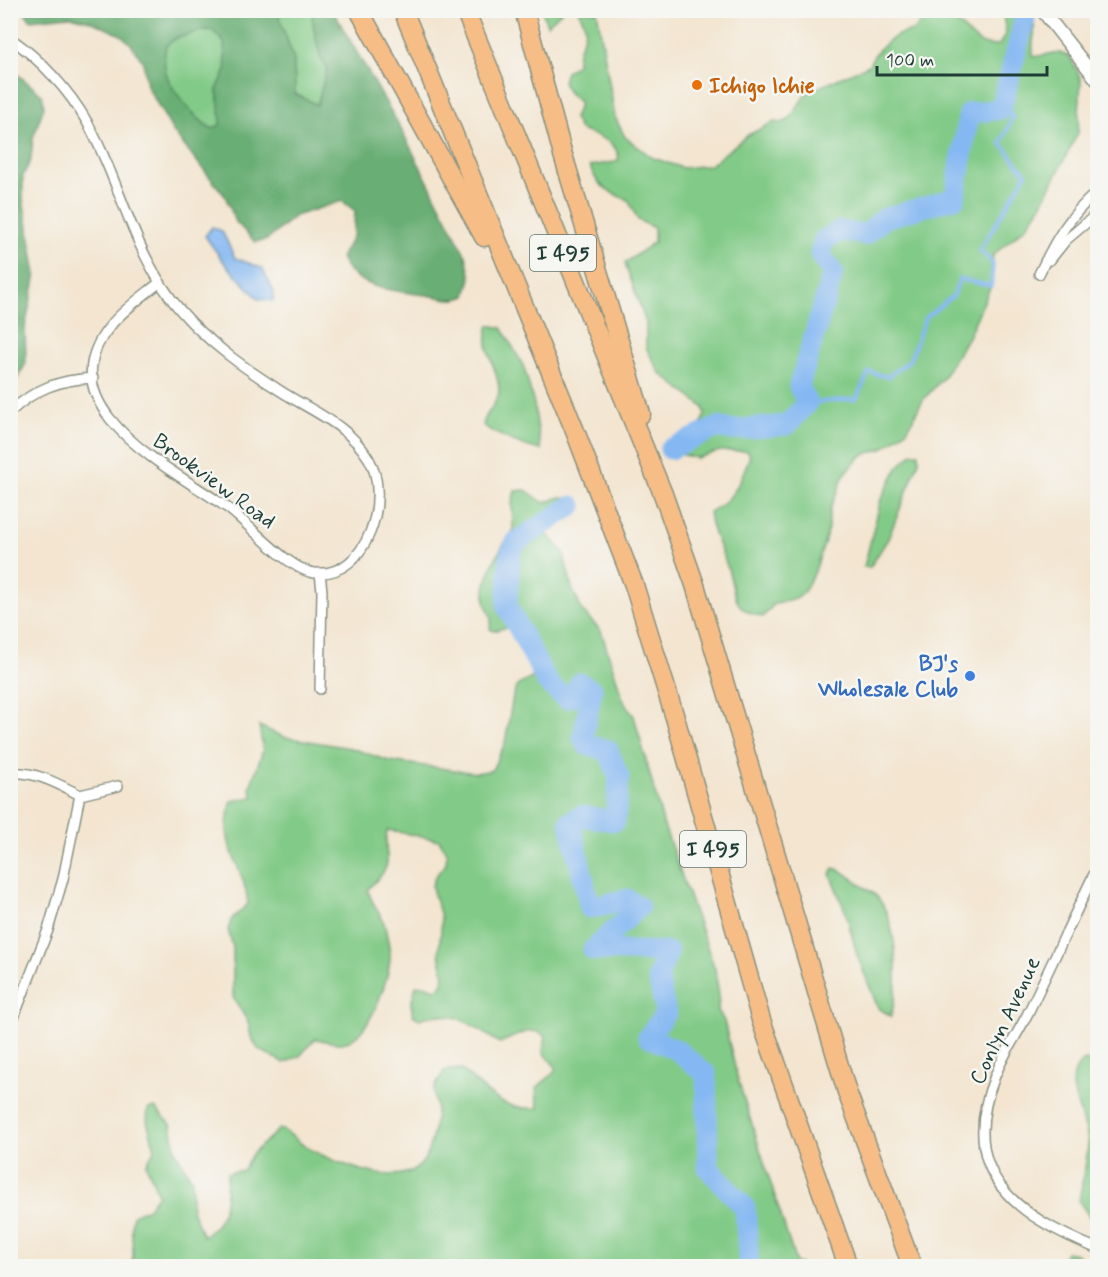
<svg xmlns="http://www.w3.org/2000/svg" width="1108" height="1277" viewBox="0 0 1108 1277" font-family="Mynerve,sans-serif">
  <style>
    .green { fill: #82ca87; stroke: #50845e; stroke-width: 1.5 }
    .forest { fill: #69ae74; stroke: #447654; stroke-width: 1.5; fill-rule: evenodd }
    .water { fill: #85b8f2; stroke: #527a93; stroke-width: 1.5 }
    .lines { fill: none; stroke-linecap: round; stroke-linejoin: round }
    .stream { stroke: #85b8f2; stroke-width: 4 }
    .river { stroke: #85b8f2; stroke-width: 21 }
    .minor-casing { stroke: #899182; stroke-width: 12 }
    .tertiary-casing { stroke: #899182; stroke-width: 15 }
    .motorway-casing { stroke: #899182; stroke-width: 21 }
    .minor { stroke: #fff; stroke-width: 9 }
    .tertiary { stroke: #fff; stroke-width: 12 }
    .motorway { stroke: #f6be86; stroke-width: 18 }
    .food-dot { fill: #e8710a; stroke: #f6f6f2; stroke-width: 2 }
    .shop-dot { fill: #3f7fe0; stroke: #f6f6f2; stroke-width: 2 }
    .labels { text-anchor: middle; stroke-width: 5; stroke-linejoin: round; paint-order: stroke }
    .shield { fill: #f6f6f2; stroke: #60746d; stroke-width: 1.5 }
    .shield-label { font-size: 21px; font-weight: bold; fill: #1f3d34 }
    .food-label { font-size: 22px; font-weight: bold; fill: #c56008; stroke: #f6f6f2; text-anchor: start }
    .street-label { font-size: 22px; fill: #1f3d34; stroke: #f6f6f2 }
    .shop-label { font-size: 22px; font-weight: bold; fill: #366cbe; stroke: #f6f6f2; text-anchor: end }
  </style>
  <rect width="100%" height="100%" fill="#f6f6f2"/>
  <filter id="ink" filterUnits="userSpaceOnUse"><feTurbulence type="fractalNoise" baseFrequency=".0167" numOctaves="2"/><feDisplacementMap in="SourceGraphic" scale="12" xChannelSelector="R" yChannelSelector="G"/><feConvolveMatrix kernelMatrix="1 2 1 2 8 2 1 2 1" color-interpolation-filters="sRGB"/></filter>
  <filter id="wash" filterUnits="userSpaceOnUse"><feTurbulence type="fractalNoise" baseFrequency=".008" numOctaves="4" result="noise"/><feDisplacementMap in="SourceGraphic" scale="24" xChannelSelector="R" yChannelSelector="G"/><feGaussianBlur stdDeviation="1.35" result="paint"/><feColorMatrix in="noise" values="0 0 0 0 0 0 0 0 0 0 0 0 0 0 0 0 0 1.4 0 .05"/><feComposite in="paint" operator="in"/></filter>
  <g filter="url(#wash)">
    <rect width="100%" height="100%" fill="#f3e5d0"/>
    <!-- green -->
    <g class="green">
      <path d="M277,11H312C312,27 317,40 320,56C321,61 326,64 327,69L318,105L295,94L294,60Z"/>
      <path d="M542,11H562L547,25Z"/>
      <path d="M578,11H597L615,117L625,137L653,158L683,168L710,165L748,135L774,122L782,123L790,119L806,93L869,65C874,53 886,42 898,35C903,32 911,33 915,29C919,26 920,21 923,18C961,0 966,53 999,45L1006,32L1002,11H1030C1040,33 1029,41 1034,57L1059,52L1070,57L1081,79L1078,133L1039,209L1026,227L993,255L990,288L968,337L943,378L923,400L907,430L882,449L862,455L844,475L830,510L827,535L815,571L804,592L796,598L774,604L763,617C731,610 736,595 728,569C722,549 711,534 709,512C734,502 742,478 750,455L747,451H720L697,458L672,453L678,437L700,429L705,413L703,407L660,373L651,357L646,347V323L625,263L654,242V228L638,220L628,200C610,193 596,186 590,166L615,162L619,158C616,139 595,136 580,130L574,118L580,103L566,90L563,81L566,72L577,64C575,40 595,36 578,11Z"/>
      <path d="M204,30H212L224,42L226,70L217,90L221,121L220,125L213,129C199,123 174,93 168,79C164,70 163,56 166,46L176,38Z"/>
      <path d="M489,325L502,328L524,367L534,404L541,450C528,448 493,434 483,425C485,412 498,404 499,391C499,367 480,350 489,325Z"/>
      <path d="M913,453H919V461L888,539L870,567H864L881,499L898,467Z"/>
      <path d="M526,490L544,503L560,497L573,500L572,507L544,531L563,551L572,588L582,611L601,631L624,702L634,716L664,826L715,969L719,995L718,1010L724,1021L738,1080L796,1263L805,1266H131C137,1249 128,1233 133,1215L148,1208L158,1194L146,1164L155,1149L147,1121L148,1109L155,1108L171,1124L176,1152L192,1180V1210L203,1236C228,1221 225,1200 227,1173L243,1170L252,1154L279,1129C291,1132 296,1141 306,1147C334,1162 414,1199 428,1151C432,1139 436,1123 436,1110C437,1104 433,1098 434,1092C434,1085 441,1077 444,1071L461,1069C489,1093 500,1111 539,1108C531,1080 542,1088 555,1071V1066C542,1051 541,1056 546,1037C531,1023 515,1038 499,1043C472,1025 452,1007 419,1019L413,1015L411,1004L416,986L424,985L436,989L442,985C446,974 442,969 440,958C437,945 443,932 441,919C437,891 421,889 446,864L447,853L439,840L388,830C383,841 388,851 387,863C386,874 374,881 368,890C371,904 382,913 385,927C387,935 389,945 390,954C391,976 369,1041 342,1043C334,1044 323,1040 315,1039L300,1056L284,1063L258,1049L251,1037L248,1022L233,997V948L228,930L231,920L248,904C244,861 216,848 232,801L253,797L250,788L263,750L259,726L284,737L351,748L389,761L476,773L492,770L505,743L513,696L518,685L536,676C543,657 519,640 508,627L494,631L490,629C493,612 488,614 485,601C482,578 500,548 513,531L512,503L515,491Z"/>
      <path d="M834,868C845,871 849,876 857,882C864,888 873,891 879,899C898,926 900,985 891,1016L878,1008L857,955L846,913L830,874Z"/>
      <path d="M1085,1060L1097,1064V1223L1090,1218L1079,1201C1082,1182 1087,1163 1088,1144C1089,1121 1056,1079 1085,1060Z"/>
      <path d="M1066,1252L1076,1254L1091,1266H1059Z"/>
    </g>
    <!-- forest -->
    <g class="forest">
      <path d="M24,11H277L294,60L295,94L317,105L327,69C326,64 321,61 320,56C317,40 312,27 312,11H333L399,125L466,256L471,278L466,296C450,303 443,297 426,295C397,291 353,290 341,257L353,236L355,211L342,201L295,216L267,240L255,242L236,222L225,196L174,133L147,86L143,62L130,43L121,35L90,21L70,16L30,20ZM204,30H212L224,42L226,70L217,90L221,121L220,125L213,129C199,123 174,93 168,79C164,70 163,56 166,46L176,38Z"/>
      <path d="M11,55L15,72L42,95L44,107L33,138L31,160L23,176V198L36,274L25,328L26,363L11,391Z"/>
    </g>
    <!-- water -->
    <path class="water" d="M212,227L222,231L235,258L262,268L274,292L273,301L259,299L226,265L205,236Z"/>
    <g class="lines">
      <!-- stream -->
      <path class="stream" d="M807,403L856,399L869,372L888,377L910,360L925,318L954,295L959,279L991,286L993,264L980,250L1026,174L1001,143L1013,117L1001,109"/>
      <!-- river -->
      <g class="river">
        <path d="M670,449L718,427L731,430L787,425L807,403L799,386L833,273L820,254L824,240L840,231L865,235L885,218L955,198L969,113L1001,109L1025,18L1019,10"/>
        <path d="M572,506L517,541L510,554L507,606L547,682L565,698L573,696L580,683L592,690L583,737L587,745L608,750L619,777L615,821L581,816L570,822L590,908L627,899L639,907L593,950L668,952L658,977L666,1013L648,1037L677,1050L706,1074L708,1168L745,1208L749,1266"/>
      </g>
    </g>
  </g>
  <g filter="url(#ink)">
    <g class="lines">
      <defs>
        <g id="minor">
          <path d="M10,38C40,59 69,90 87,122C122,184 133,256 181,311C209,343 243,367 279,390C311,411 348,424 369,459C391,497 368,578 315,573C290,571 250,525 229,509C177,471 41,409 111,325C124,309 143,296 159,283"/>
          <path d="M1050,260L1066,240L1098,213"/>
          <path d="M1039,274C1056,239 1068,217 1098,191"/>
          <path d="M10,412C36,388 59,380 93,378"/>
          <path d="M320,573L322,591L320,689"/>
          <path d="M10,773C36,771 58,784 80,795L118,786"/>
          <path d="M1098,866C1074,915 1051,966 1027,1015C1017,1035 1003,1055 995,1076C956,1173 1015,1215 1098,1249"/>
          <path d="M10,1027L48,930L63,879L80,795"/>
        </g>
        <path id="tertiary" d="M1042,10L1098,81"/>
        <g id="motorway">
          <path d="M359,10L484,237"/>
          <path d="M403,10L575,431L634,585L676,721L761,1020L848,1266"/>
          <path d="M465,10L663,494L695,585L847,1092L912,1266"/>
          <path d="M524,10L563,155L641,414"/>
        </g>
      </defs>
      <!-- minor casing -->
      <use href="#minor" class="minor-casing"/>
      <!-- tertiary casing -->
      <use href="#tertiary" class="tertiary-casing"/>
      <!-- motorway casing -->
      <use href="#motorway" class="motorway-casing"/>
      <!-- minor -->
      <use href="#minor" class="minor"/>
      <!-- tertiary -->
      <use href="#tertiary" class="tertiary"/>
      <!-- motorway -->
      <use href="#motorway" class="motorway"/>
    </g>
  </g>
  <!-- markers -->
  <circle class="food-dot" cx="697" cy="85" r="6"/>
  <circle class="shop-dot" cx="970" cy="676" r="6"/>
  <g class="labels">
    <!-- shield labels -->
    <g class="shield">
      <rect x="530" y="235" width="66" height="36" rx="4.5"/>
      <rect x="680" y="831" width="66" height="36" rx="4.5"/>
    </g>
    <g class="shield-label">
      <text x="563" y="260">I 495</text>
      <text x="713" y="856">I 495</text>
    </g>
    <!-- food labels -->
    <g class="food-label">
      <text x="709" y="93">Ichigo Ichie</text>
    </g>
    <!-- street labels -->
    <g class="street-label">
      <text transform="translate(215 480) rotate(36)" y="8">Brookview Road</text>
      <text transform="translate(1004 1020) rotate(-65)" y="8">Conlyn Avenue</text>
    </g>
    <!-- shop labels -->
    <g class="shop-label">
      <text x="958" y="671">BJ's<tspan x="958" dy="25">Wholesale Club</tspan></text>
    </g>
  </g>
  <!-- margin -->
  <rect width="1108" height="1277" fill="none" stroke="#f6f6f2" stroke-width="36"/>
  <!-- scale -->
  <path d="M877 66v9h170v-9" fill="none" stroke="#1f3d34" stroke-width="3"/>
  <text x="886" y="66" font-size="18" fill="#1f3d34" stroke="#f6f6f2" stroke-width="4.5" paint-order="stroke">100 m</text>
</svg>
